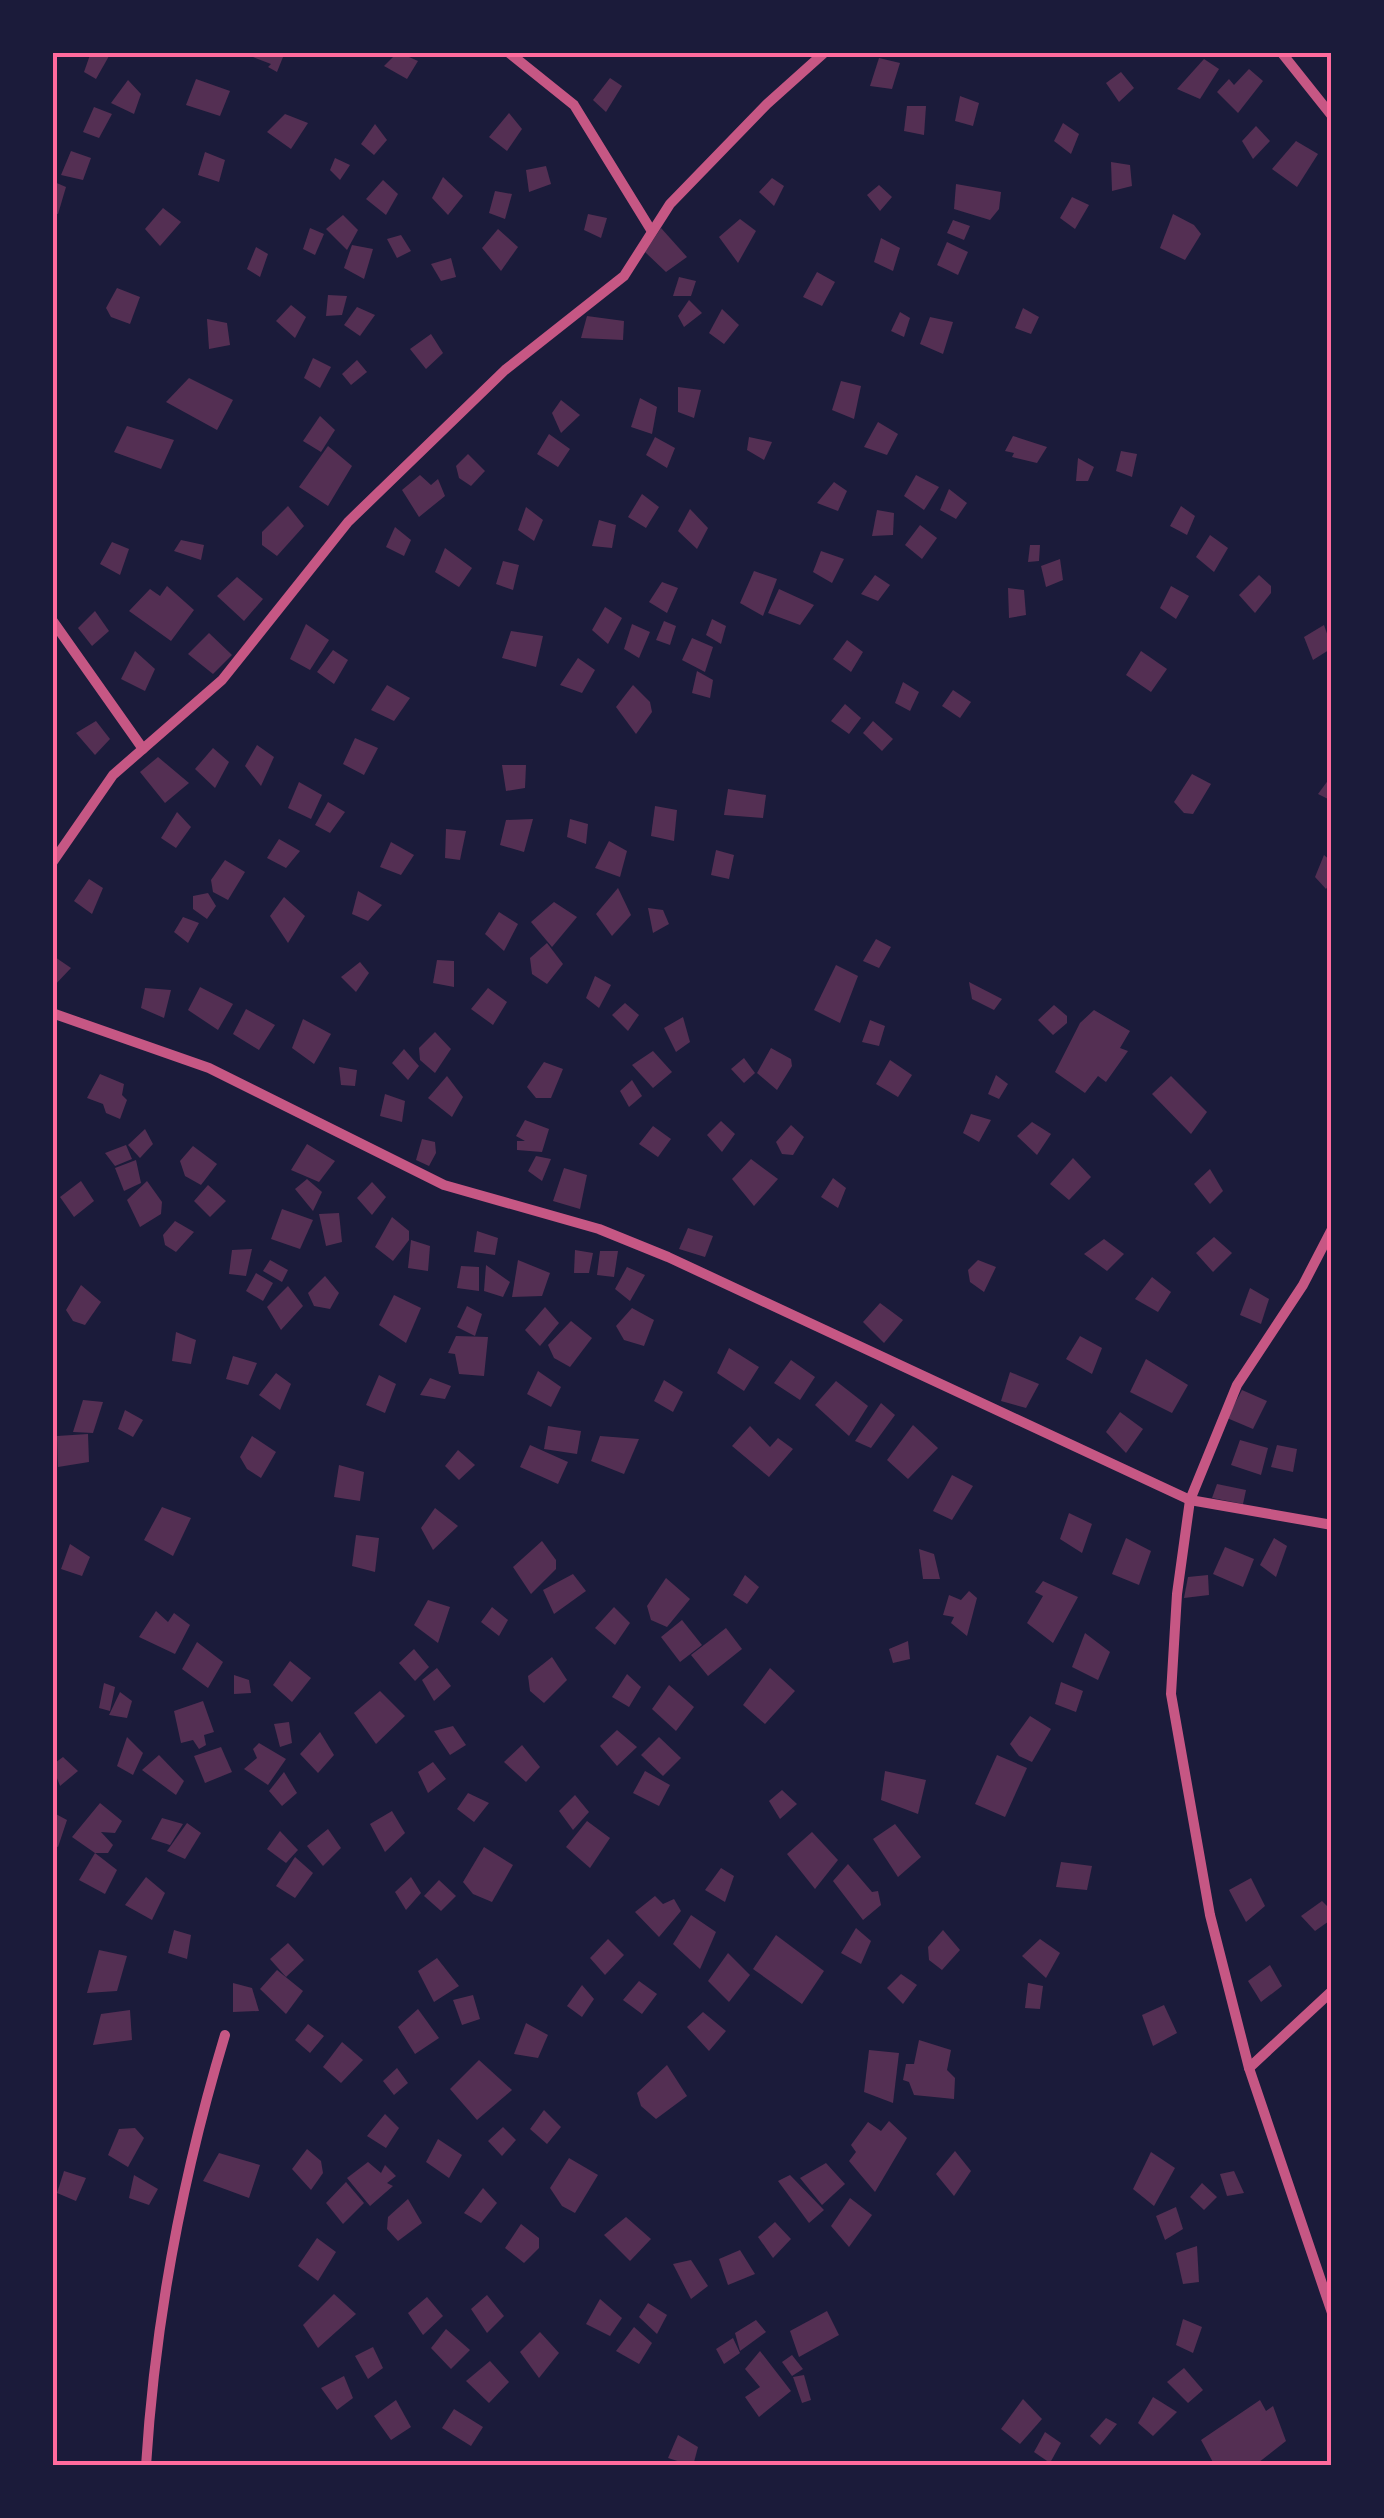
<svg xmlns="http://www.w3.org/2000/svg" width="1384" height="2518" viewBox="0 0 1384 2518" font-family="'PT Sans',sans-serif">
  <style>
    .building { fill: #542f53 }
    .lines { fill: none; stroke-linecap: round; stroke-linejoin: round }
    .minor { stroke: #c65784; stroke-width: 10 }
    .neatline { fill: none; stroke: #ff6b9d; stroke-width: 4 }
  </style>
  <rect width="100%" height="100%" fill="#1b1b3a"/>
  <!-- building -->
  <g class="building">
    <path d="M91,52L109,56L96,79L84,72Z"/>
    <path d="M256,52H285L277,72L268,67L271,64L253,57Z"/>
    <path d="M398,52L418,61L407,79L384,66Z"/>
    <path d="M879,58L900,63L892,89L870,86Z"/>
    <path d="M1204,59L1219,69L1200,99L1177,89Z"/>
    <path d="M1249,69L1263,81L1238,113L1217,92L1229,79L1234,85Z"/>
    <path d="M1121,72L1134,88L1119,102L1106,83Z"/>
    <path d="M610,78L622,86L606,112L593,100Z"/>
    <path d="M196,79L230,91L220,116L186,105Z"/>
    <path d="M128,80L141,94L134,114L111,103Z"/>
    <path d="M960,96L979,103L973,126L955,121Z"/>
    <path d="M907,106H926L924,135L904,131Z"/>
    <path d="M94,107L112,114L99,138L83,132Z"/>
    <path d="M509,113L522,129L507,151L489,137Z"/>
    <path d="M285,114L308,123L291,149L267,132Z"/>
    <path d="M1063,123L1079,134L1071,154L1054,141Z"/>
    <path d="M375,124L387,140L374,155L361,144Z"/>
    <path d="M1256,126L1270,141L1253,159L1242,141Z"/>
    <path d="M1296,141L1318,154L1297,187L1272,169Z"/>
    <path d="M71,151L91,158L83,180L61,175Z"/>
    <path d="M205,152L225,160L219,182L198,175Z"/>
    <path d="M335,158L350,165L340,180L330,170Z"/>
    <path d="M1111,162L1130,165L1132,186L1112,191Z"/>
    <path d="M546,166L551,184L529,192L526,170Z"/>
    <path d="M443,177L463,196L448,215L432,198Z"/>
    <path d="M772,178L784,186L774,206L759,192Z"/>
    <path d="M383,180L398,194L386,215L366,199Z"/>
    <path d="M52,181L66,187L58,214L52,213Z"/>
    <path d="M956,184L1001,192L999,209L990,220L954,209Z"/>
    <path d="M879,185L892,197L880,211L867,195Z"/>
    <path d="M495,191L512,194L505,219L489,213Z"/>
    <path d="M1072,197L1089,205L1075,229L1060,218Z"/>
    <path d="M163,208L181,222L160,246L145,229Z"/>
    <path d="M588,214L607,218L601,238L584,230Z"/>
    <path d="M1173,214L1194,225L1201,234L1185,260L1160,248Z"/>
    <path d="M343,215L358,230L347,250L326,229Z"/>
    <path d="M740,219L756,231L738,263L719,237Z"/>
    <path d="M953,220L970,226L964,240L947,233Z"/>
    <path d="M310,228L324,234L315,255L303,249Z"/>
    <path d="M661,228L687,257L666,272L645,252Z"/>
    <path d="M498,229L518,247L501,271L482,248Z"/>
    <path d="M401,235L411,251L397,258L387,239Z"/>
    <path d="M881,238L900,248L893,271L874,262Z"/>
    <path d="M947,242L968,252L958,275L937,265Z"/>
    <path d="M352,245L373,249L364,279L344,268Z"/>
    <path d="M256,247L268,254L260,277L247,269Z"/>
    <path d="M451,258L456,277L441,281L431,264Z"/>
    <path d="M817,272L835,282L822,306L803,297Z"/>
    <path d="M679,277L696,281L691,296H673Z"/>
    <path d="M117,288L140,297L130,324L111,317L106,308Z"/>
    <path d="M328,295L347,296L342,315L326,316Z"/>
    <path d="M689,300L702,313L684,327L678,316Z"/>
    <path d="M291,305L306,317L295,338L276,321Z"/>
    <path d="M357,307L375,315L360,336L344,325Z"/>
    <path d="M1023,308L1039,317L1031,334L1015,328Z"/>
    <path d="M722,309L739,325L724,344L709,333Z"/>
    <path d="M900,312L910,318L904,337L891,331Z"/>
    <path d="M587,316L624,321L623,340L581,338Z"/>
    <path d="M930,317L953,322L943,354L920,344Z"/>
    <path d="M207,319L227,323L230,345L209,349Z"/>
    <path d="M431,334L443,353L426,369L410,349Z"/>
    <path d="M313,358L331,367L320,388L304,378Z"/>
    <path d="M357,360L367,372L351,385L342,374Z"/>
    <path d="M189,378L233,400L217,430L166,402Z"/>
    <path d="M841,381L861,386L854,419L832,410Z"/>
    <path d="M678,387L701,390L694,418L678,412Z"/>
    <path d="M640,398L657,407L652,434L631,427Z"/>
    <path d="M561,400L580,415L561,433L552,413Z"/>
    <path d="M320,416L335,430L321,452L303,441Z"/>
    <path d="M878,422L898,434L887,455L864,447Z"/>
    <path d="M127,426L174,440L161,469L114,452Z"/>
    <path d="M549,434L570,449L558,467L537,454Z"/>
    <path d="M1013,436L1047,447L1037,463L1012,457L1014,453L1005,451Z"/>
    <path d="M655,437L675,448L667,468L646,455Z"/>
    <path d="M749,437L772,442L764,460L747,450Z"/>
    <path d="M328,446L352,466L328,506L299,487Z"/>
    <path d="M1121,451L1137,454L1132,477L1116,471Z"/>
    <path d="M468,454L485,471L471,486L459,478L456,466Z"/>
    <path d="M1078,458L1094,467L1088,481H1076Z"/>
    <path d="M420,475L431,485L438,479L445,496L419,517L402,490Z"/>
    <path d="M916,475L939,487L924,510L904,496Z"/>
    <path d="M834,482L847,491L838,511L817,503Z"/>
    <path d="M949,489L967,503L956,519L940,510Z"/>
    <path d="M642,494L659,507L646,528L628,517Z"/>
    <path d="M288,506L304,526L277,556L262,545V532Z"/>
    <path d="M1181,506L1195,516L1187,535L1170,526Z"/>
    <path d="M526,507L543,520L534,541L518,530Z"/>
    <path d="M690,509L708,528L697,549L678,531Z"/>
    <path d="M877,510L894,513L893,535L872,536Z"/>
    <path d="M599,520L616,525L612,548L592,546Z"/>
    <path d="M920,525L937,538L922,559L905,545Z"/>
    <path d="M395,527L411,540L404,556L386,547Z"/>
    <path d="M1210,535L1228,548L1214,572L1196,557Z"/>
    <path d="M181,540L204,545L201,560L174,551Z"/>
    <path d="M112,542L129,549L120,575L100,564Z"/>
    <path d="M1030,545H1040L1039,561L1028,562Z"/>
    <path d="M445,548L472,568L459,587L435,572Z"/>
    <path d="M821,551L844,559L832,583L813,572Z"/>
    <path d="M1060,559L1063,580L1046,587L1041,566Z"/>
    <path d="M503,561L519,565L513,590L496,584Z"/>
    <path d="M754,571L777,579L763,616L740,603Z"/>
    <path d="M875,575L890,585L878,601L861,594Z"/>
    <path d="M1259,575L1271,586V593L1255,613L1239,595Z"/>
    <path d="M237,577L263,599L244,621L217,596Z"/>
    <path d="M662,582L678,588L667,613L649,602Z"/>
    <path d="M167,586L194,610L171,641L129,611L150,589L160,596Z"/>
    <path d="M1171,586L1189,596L1176,619L1160,608Z"/>
    <path d="M1008,588L1024,590L1026,615L1009,618Z"/>
    <path d="M779,589L814,605L800,625L768,613Z"/>
    <path d="M605,607L622,618L608,644L592,630Z"/>
    <path d="M95,611L109,631L92,646L78,628Z"/>
    <path d="M712,619L726,626L721,644L706,635Z"/>
    <path d="M664,621L676,626L670,645L656,640Z"/>
    <path d="M306,624L329,640L310,670L290,659Z"/>
    <path d="M632,624L650,632L639,658L624,649Z"/>
    <path d="M1324,625L1332,648L1313,660L1304,637Z"/>
    <path d="M511,631L543,636L536,667L502,658Z"/>
    <path d="M209,633L232,655L213,674L188,654Z"/>
    <path d="M692,638L713,647L705,672L682,660Z"/>
    <path d="M847,640L863,652L851,672L833,659Z"/>
    <path d="M333,650L348,660L334,684L317,672Z"/>
    <path d="M135,651L155,669L145,691L121,679Z"/>
    <path d="M1141,651L1167,669L1151,692L1126,675Z"/>
    <path d="M578,658L595,670L582,693L560,685Z"/>
    <path d="M697,671L713,680L710,698L692,693Z"/>
    <path d="M903,682L919,692L910,711L895,703Z"/>
    <path d="M387,685L410,698L394,721L371,710Z"/>
    <path d="M633,685L650,702L652,712L636,734L616,707Z"/>
    <path d="M953,690L971,702L960,718L942,706Z"/>
    <path d="M845,704L861,718L849,734L831,721Z"/>
    <path d="M96,721L110,739L95,755L76,733Z"/>
    <path d="M873,721L893,739L882,751L863,733Z"/>
    <path d="M355,738L378,748L364,775L343,764Z"/>
    <path d="M257,745L274,757L261,786L245,766Z"/>
    <path d="M213,748L229,762L215,788L195,769Z"/>
    <path d="M158,757L189,783L165,803L140,772Z"/>
    <path d="M502,765H526L525,788L506,791Z"/>
    <path d="M1192,774L1211,784L1193,814L1184,813L1174,802Z"/>
    <path d="M1332,775V801L1318,794Z"/>
    <path d="M299,782L322,795L311,819L288,808Z"/>
    <path d="M728,789L766,795L763,818L724,815Z"/>
    <path d="M328,802L345,812L330,833L315,825Z"/>
    <path d="M655,806L677,810L674,841L651,836Z"/>
    <path d="M177,812L191,827L176,848L161,838Z"/>
    <path d="M533,819L524,852L500,845L506,820Z"/>
    <path d="M570,819L588,824L586,844L567,837Z"/>
    <path d="M446,829L466,831L460,860L445,858Z"/>
    <path d="M279,839L300,851L286,868L267,858Z"/>
    <path d="M609,841L627,851L620,877L595,868Z"/>
    <path d="M391,842L414,855L401,875L380,867Z"/>
    <path d="M716,850L734,855L729,879L711,875Z"/>
    <path d="M1324,855L1332,862V881L1326,889L1315,877Z"/>
    <path d="M225,860L245,872L228,900L213,892L211,880Z"/>
    <path d="M89,879L103,888L92,914L74,901Z"/>
    <path d="M618,888L631,915L612,936L596,914Z"/>
    <path d="M358,891L382,905L368,921L352,914Z"/>
    <path d="M208,893L216,906L207,919L193,909V896Z"/>
    <path d="M284,897L305,916L288,943L270,916Z"/>
    <path d="M554,902L577,917L552,947L531,922Z"/>
    <path d="M648,908L663,910L669,924L653,933Z"/>
    <path d="M499,912L518,924L504,951L485,934Z"/>
    <path d="M183,917L199,923L188,943L174,932Z"/>
    <path d="M876,939L891,947L879,968L863,961Z"/>
    <path d="M547,943L563,964L547,984L532,974L530,958Z"/>
    <path d="M52,955L71,968L52,988Z"/>
    <path d="M437,960L454,961V987L433,983Z"/>
    <path d="M360,962L369,973L356,992L341,977Z"/>
    <path d="M836,965L858,976L840,1023L814,1010Z"/>
    <path d="M595,976L611,985L599,1008L586,998Z"/>
    <path d="M969,982L1002,999L994,1010L972,999Z"/>
    <path d="M200,987L233,1004L218,1030L188,1010Z"/>
    <path d="M145,988L171,990L164,1018L141,1008Z"/>
    <path d="M488,988L507,1002L493,1025L471,1009Z"/>
    <path d="M625,1003L639,1015L628,1031L612,1015Z"/>
    <path d="M1054,1005L1067,1016V1023L1053,1035L1038,1020Z"/>
    <path d="M246,1009L275,1025L259,1050L233,1034Z"/>
    <path d="M1094,1010L1130,1031L1120,1048L1128,1051L1106,1082L1098,1076L1085,1093L1055,1072L1080,1023Z"/>
    <path d="M683,1017L690,1042L676,1052L664,1028Z"/>
    <path d="M303,1019L331,1034L314,1064L292,1048Z"/>
    <path d="M870,1020L885,1026L879,1046L862,1042Z"/>
    <path d="M435,1032L451,1049L435,1073L420,1060L419,1048Z"/>
    <path d="M771,1048L791,1059L792,1066L777,1090L757,1073Z"/>
    <path d="M404,1049L419,1066L408,1080L392,1063Z"/>
    <path d="M653,1051L672,1072L653,1088L632,1065Z"/>
    <path d="M744,1058L755,1073L744,1083L731,1069Z"/>
    <path d="M890,1060L912,1075L898,1097L876,1084Z"/>
    <path d="M544,1062L563,1069L551,1098H536L527,1087Z"/>
    <path d="M339,1067L357,1070L355,1086L341,1085Z"/>
    <path d="M100,1074L124,1084L122,1095L127,1100L120,1119L106,1113L103,1104L87,1098Z"/>
    <path d="M996,1075L1008,1084L999,1099L988,1094Z"/>
    <path d="M447,1076L463,1097L452,1117L428,1098Z"/>
    <path d="M1171,1076L1207,1112L1191,1134L1152,1094Z"/>
    <path d="M632,1080L642,1096L629,1107L620,1091Z"/>
    <path d="M385,1094L405,1101L402,1122L380,1116Z"/>
    <path d="M971,1114L991,1120L979,1142L963,1133Z"/>
    <path d="M525,1120L549,1129L542,1152L517,1150V1141H525L516,1136Z"/>
    <path d="M721,1121L735,1134L722,1152L707,1135Z"/>
    <path d="M1032,1122L1051,1134L1037,1155L1017,1136Z"/>
    <path d="M791,1125L804,1137L793,1155L782,1154L776,1142Z"/>
    <path d="M653,1126L671,1139L658,1157L639,1144Z"/>
    <path d="M145,1129L153,1144L140,1158L128,1145Z"/>
    <path d="M422,1139L435,1142L436,1153L429,1166L416,1160Z"/>
    <path d="M307,1144L335,1161L319,1182L291,1170Z"/>
    <path d="M126,1145L132,1159L115,1166L105,1153Z"/>
    <path d="M193,1146L217,1164L201,1185L185,1176L180,1161Z"/>
    <path d="M536,1156L551,1159L542,1181L528,1171Z"/>
    <path d="M1073,1158L1091,1177L1069,1200L1050,1184Z"/>
    <path d="M751,1159L778,1179L754,1206L732,1179Z"/>
    <path d="M136,1160L141,1183L124,1191L115,1168Z"/>
    <path d="M564,1168L587,1175L580,1209L553,1201Z"/>
    <path d="M1210,1169L1223,1191L1210,1204L1194,1184Z"/>
    <path d="M833,1178L846,1188L838,1208L821,1197Z"/>
    <path d="M307,1179L322,1192L313,1211L295,1189Z"/>
    <path d="M81,1181L94,1201L74,1217L60,1197Z"/>
    <path d="M147,1181L162,1202L161,1214L140,1227L127,1200Z"/>
    <path d="M372,1182L386,1197L372,1215L357,1198Z"/>
    <path d="M208,1185L226,1201L210,1217L194,1201Z"/>
    <path d="M282,1209L313,1220L300,1249L271,1239Z"/>
    <path d="M339,1213L342,1242L326,1246L319,1214Z"/>
    <path d="M392,1217L409,1231V1240L393,1261L375,1247Z"/>
    <path d="M175,1221L194,1232L176,1252L165,1245L163,1235Z"/>
    <path d="M688,1228L713,1236L705,1257L679,1249Z"/>
    <path d="M477,1231L498,1238L495,1255L474,1252Z"/>
    <path d="M1214,1237L1232,1253L1213,1272L1196,1253Z"/>
    <path d="M1104,1239L1124,1254L1107,1271L1084,1254Z"/>
    <path d="M411,1240L430,1246L428,1271L408,1268Z"/>
    <path d="M252,1249L246,1276L229,1274L232,1250Z"/>
    <path d="M575,1250L593,1253L589,1273H574Z"/>
    <path d="M600,1251H618L614,1277L597,1275Z"/>
    <path d="M270,1260L288,1270L282,1282L263,1271Z"/>
    <path d="M518,1260L550,1273L542,1296L512,1297Z"/>
    <path d="M978,1260L996,1267L984,1292L970,1282L968,1270Z"/>
    <path d="M486,1265L510,1282L503,1297L484,1291Z"/>
    <path d="M461,1266L479,1267V1291L457,1288Z"/>
    <path d="M627,1267L645,1275L630,1301L615,1289Z"/>
    <path d="M256,1273L273,1283L263,1301L246,1291Z"/>
    <path d="M325,1276L339,1293L330,1309L314,1306L308,1293Z"/>
    <path d="M1152,1277L1171,1292L1158,1312L1135,1299Z"/>
    <path d="M81,1285L101,1302L85,1325L73,1321L66,1310Z"/>
    <path d="M288,1286L303,1306L281,1330L267,1307Z"/>
    <path d="M1250,1288L1269,1299L1261,1324L1240,1315Z"/>
    <path d="M394,1295L421,1308L406,1343L379,1325Z"/>
    <path d="M880,1303L903,1320L884,1343L863,1322Z"/>
    <path d="M467,1306L482,1314L475,1336L457,1327Z"/>
    <path d="M545,1307L559,1323L540,1346L525,1330Z"/>
    <path d="M632,1308L654,1320L644,1346L624,1340L616,1326Z"/>
    <path d="M571,1321L592,1338L570,1367L554,1358L548,1345Z"/>
    <path d="M176,1332L196,1340L191,1364L172,1361Z"/>
    <path d="M456,1336L488,1337L484,1376L459,1374L455,1354L448,1353Z"/>
    <path d="M1080,1336L1102,1348L1092,1374L1066,1359Z"/>
    <path d="M729,1348L759,1367L744,1391L717,1373Z"/>
    <path d="M233,1356L257,1363L248,1385L226,1379Z"/>
    <path d="M1146,1359L1188,1385L1172,1413L1130,1392Z"/>
    <path d="M791,1360L815,1377L800,1400L774,1383Z"/>
    <path d="M538,1371L561,1387L551,1407L527,1394Z"/>
    <path d="M1010,1372L1039,1384L1026,1408L1001,1401Z"/>
    <path d="M276,1373L291,1384L280,1410L259,1395Z"/>
    <path d="M379,1375L396,1384L385,1413L366,1405Z"/>
    <path d="M430,1378L451,1386L445,1399L420,1395Z"/>
    <path d="M664,1380L683,1392L673,1412L654,1401Z"/>
    <path d="M836,1381L868,1406L849,1436L815,1405Z"/>
    <path d="M1242,1390L1267,1401L1253,1429L1227,1418Z"/>
    <path d="M83,1400L103,1402L93,1433L73,1432Z"/>
    <path d="M881,1403L895,1415L871,1448L855,1441Z"/>
    <path d="M125,1410L143,1420L133,1437L118,1429Z"/>
    <path d="M1120,1412L1143,1429L1126,1453L1106,1432Z"/>
    <path d="M913,1425L938,1448L908,1479L887,1460Z"/>
    <path d="M548,1426L581,1431L577,1454L544,1449Z"/>
    <path d="M750,1426L770,1447L778,1438L793,1449L769,1477L732,1446Z"/>
    <path d="M88,1434L89,1462L58,1467L57,1436Z"/>
    <path d="M252,1436L276,1452L261,1478L247,1469L240,1457Z"/>
    <path d="M600,1436L639,1439L624,1474L591,1461Z"/>
    <path d="M1240,1440L1268,1448L1261,1475L1231,1465Z"/>
    <path d="M530,1445L568,1462L558,1484L520,1467Z"/>
    <path d="M1277,1445L1297,1449L1293,1472L1271,1467Z"/>
    <path d="M458,1450L475,1465L459,1480L445,1466Z"/>
    <path d="M339,1465L364,1472L360,1501L334,1497Z"/>
    <path d="M952,1475L973,1486L952,1520L933,1511Z"/>
    <path d="M1217,1484L1246,1490L1243,1504L1212,1498Z"/>
    <path d="M162,1507L191,1518L173,1556L144,1540Z"/>
    <path d="M435,1508L458,1526L433,1550L421,1528Z"/>
    <path d="M1069,1513L1092,1524L1082,1553L1060,1539Z"/>
    <path d="M356,1535L379,1538L375,1572L352,1566Z"/>
    <path d="M1126,1538L1151,1551L1139,1585L1112,1574Z"/>
    <path d="M1274,1538L1287,1546L1276,1577L1260,1565Z"/>
    <path d="M542,1541L556,1560V1569L531,1594L513,1567Z"/>
    <path d="M70,1544L90,1557L82,1576L61,1569Z"/>
    <path d="M1225,1547L1254,1559L1243,1587L1213,1574Z"/>
    <path d="M919,1549L934,1554L940,1579H923Z"/>
    <path d="M573,1574L586,1591L554,1614L543,1590Z"/>
    <path d="M745,1575L759,1587L747,1604L733,1595Z"/>
    <path d="M1208,1575L1209,1595L1184,1598L1188,1577Z"/>
    <path d="M666,1578L690,1599L667,1627L651,1620L647,1606Z"/>
    <path d="M1043,1581L1078,1597L1053,1643L1027,1623L1043,1596L1035,1592Z"/>
    <path d="M969,1591L977,1598L967,1636L951,1623L954,1617L943,1615L949,1595L961,1600Z"/>
    <path d="M428,1600L450,1607L438,1643L414,1625Z"/>
    <path d="M492,1607L508,1620L499,1636L481,1622Z"/>
    <path d="M614,1607L630,1623L615,1645L595,1628Z"/>
    <path d="M156,1611L168,1622L174,1613L190,1625L175,1654L139,1637Z"/>
    <path d="M682,1620L702,1645L680,1662L661,1637Z"/>
    <path d="M726,1628L742,1649L708,1676L691,1655Z"/>
    <path d="M1085,1633L1110,1652L1098,1680L1072,1667Z"/>
    <path d="M908,1641L910,1659L893,1663L889,1649Z"/>
    <path d="M197,1642L223,1662L208,1688L182,1669Z"/>
    <path d="M414,1649L429,1667L415,1681L399,1663Z"/>
    <path d="M552,1657L567,1680L544,1703L530,1691L528,1676Z"/>
    <path d="M290,1661L311,1678L292,1702L273,1685Z"/>
    <path d="M437,1668L451,1686L434,1701L422,1680Z"/>
    <path d="M770,1668L795,1691L765,1724L743,1705Z"/>
    <path d="M627,1674L641,1687L629,1707L612,1697Z"/>
    <path d="M234,1675L249,1680L251,1693L234,1694Z"/>
    <path d="M1061,1682L1083,1691L1076,1712L1055,1704Z"/>
    <path d="M104,1683L115,1687L110,1711L99,1708Z"/>
    <path d="M669,1685L694,1707L676,1731L652,1709Z"/>
    <path d="M380,1691L405,1716L376,1744L354,1713Z"/>
    <path d="M120,1692L132,1701L127,1718L109,1715Z"/>
    <path d="M203,1701L214,1732L204,1735L206,1745L199,1749L193,1740L181,1743L174,1711Z"/>
    <path d="M1030,1716L1051,1729L1032,1762L1019,1756L1010,1744Z"/>
    <path d="M289,1722L292,1743L280,1747L274,1724Z"/>
    <path d="M453,1726L466,1745L450,1755L434,1731Z"/>
    <path d="M617,1730L637,1747L617,1766L600,1746Z"/>
    <path d="M320,1732L334,1755L318,1773L300,1754Z"/>
    <path d="M127,1737L143,1753L133,1775L117,1766Z"/>
    <path d="M659,1737L681,1758L663,1776L641,1755Z"/>
    <path d="M259,1743L286,1759L268,1785L244,1769L257,1758L253,1749Z"/>
    <path d="M522,1745L540,1767L526,1782L504,1762Z"/>
    <path d="M221,1747L232,1772L205,1783L194,1756Z"/>
    <path d="M159,1755L184,1781L176,1795L142,1770Z"/>
    <path d="M997,1755L1027,1768L1005,1817L975,1804Z"/>
    <path d="M63,1757L78,1771L60,1786L52,1765Z"/>
    <path d="M433,1762L446,1779L428,1793L418,1772Z"/>
    <path d="M645,1771L670,1785L659,1806L633,1793Z"/>
    <path d="M885,1771L926,1780L918,1814L881,1800Z"/>
    <path d="M284,1772L297,1793L282,1806L269,1791Z"/>
    <path d="M782,1790L797,1804L780,1819L769,1801Z"/>
    <path d="M468,1793L489,1803L474,1822L457,1809Z"/>
    <path d="M575,1795L589,1812L573,1830L559,1811Z"/>
    <path d="M100,1803L122,1821L115,1833L101,1832L113,1845L108,1853H95L72,1837Z"/>
    <path d="M392,1811L405,1833L385,1852L370,1824Z"/>
    <path d="M52,1812L67,1820L58,1847L52,1845Z"/>
    <path d="M162,1818L183,1824L170,1845L151,1839Z"/>
    <path d="M587,1821L610,1838L590,1868L566,1847Z"/>
    <path d="M187,1823L201,1833L185,1859L167,1851Z"/>
    <path d="M895,1824L921,1857L898,1877L873,1839Z"/>
    <path d="M328,1829L341,1848L323,1866L307,1846Z"/>
    <path d="M280,1831L298,1850L286,1863L267,1849Z"/>
    <path d="M812,1832L838,1860L815,1889L787,1854Z"/>
    <path d="M484,1847L513,1865L492,1902L473,1894L463,1882Z"/>
    <path d="M95,1853L117,1870L105,1894L79,1880Z"/>
    <path d="M295,1857L313,1873L295,1898L276,1886Z"/>
    <path d="M1061,1862L1092,1866L1087,1890L1056,1887Z"/>
    <path d="M848,1864L872,1892L878,1891L881,1905L863,1920L833,1881Z"/>
    <path d="M721,1868L734,1876L725,1902L705,1890Z"/>
    <path d="M146,1877L165,1893L152,1920L125,1905Z"/>
    <path d="M411,1877L421,1893L406,1910L395,1892Z"/>
    <path d="M1251,1878L1265,1906L1246,1922L1229,1890Z"/>
    <path d="M439,1880L456,1896L441,1911L424,1896Z"/>
    <path d="M655,1896L663,1904L674,1899L681,1911L659,1937L635,1912Z"/>
    <path d="M1322,1901L1332,1911V1919L1315,1931L1301,1916Z"/>
    <path d="M691,1915L716,1932L700,1969L673,1944Z"/>
    <path d="M856,1928L871,1941L861,1964L841,1953Z"/>
    <path d="M174,1930L191,1935L187,1959L168,1953Z"/>
    <path d="M943,1930L960,1950L942,1970L929,1960L928,1947Z"/>
    <path d="M776,1935L824,1971L802,2004L753,1969Z"/>
    <path d="M608,1939L624,1955L605,1975L590,1958Z"/>
    <path d="M1040,1939L1060,1953L1046,1978L1022,1956Z"/>
    <path d="M288,1943L304,1960L286,1977L270,1959Z"/>
    <path d="M99,1950L127,1956L117,1991L87,1993Z"/>
    <path d="M728,1953L750,1975L729,2002L708,1981Z"/>
    <path d="M437,1958L459,1986L434,2002L418,1971Z"/>
    <path d="M1270,1965L1282,1986L1261,2002L1248,1981Z"/>
    <path d="M277,1970L303,1991L286,2014L260,1989Z"/>
    <path d="M901,1974L917,1985L903,2004L887,1988Z"/>
    <path d="M639,1981L657,1994L642,2014L623,2000Z"/>
    <path d="M233,1983L252,1988L259,2011L233,2012Z"/>
    <path d="M1028,1983L1043,1986L1040,2009L1025,2008Z"/>
    <path d="M582,1985L594,1999L582,2017L567,2006Z"/>
    <path d="M473,1995L480,2019L462,2025L453,2000Z"/>
    <path d="M1164,2005L1177,2033L1153,2046L1142,2015Z"/>
    <path d="M418,2009L439,2038L415,2054L398,2027Z"/>
    <path d="M130,2010L132,2040L93,2045L101,2014Z"/>
    <path d="M703,2012L726,2031L709,2051L687,2027Z"/>
    <path d="M526,2023L548,2035L538,2058L514,2054Z"/>
    <path d="M308,2024L324,2036L310,2053L295,2040Z"/>
    <path d="M919,2040L951,2050L947,2070L955,2078L954,2099L914,2095L909,2082L903,2080L906,2064H914Z"/>
    <path d="M342,2042L363,2060L341,2083L323,2067Z"/>
    <path d="M869,2050L899,2053L893,2103L864,2092Z"/>
    <path d="M479,2060L512,2090L477,2120L450,2089Z"/>
    <path d="M667,2065L687,2096L656,2119L641,2106L637,2093Z"/>
    <path d="M397,2068L408,2083L394,2095L383,2081Z"/>
    <path d="M544,2110L561,2127L547,2144L530,2129Z"/>
    <path d="M385,2114L399,2128L386,2148L367,2136Z"/>
    <path d="M889,2121L907,2138L875,2192L849,2161L856,2152L851,2145L868,2122L881,2131Z"/>
    <path d="M503,2127L516,2140L502,2156L488,2141Z"/>
    <path d="M135,2128L144,2138L128,2167L108,2155L119,2129Z"/>
    <path d="M438,2139L462,2155L449,2178L426,2162Z"/>
    <path d="M307,2149L321,2161L323,2173L311,2190L292,2169Z"/>
    <path d="M955,2151L971,2171L954,2196L936,2174Z"/>
    <path d="M1151,2152L1175,2168L1154,2206L1133,2189Z"/>
    <path d="M219,2153L260,2165L249,2198L203,2181Z"/>
    <path d="M569,2158L598,2175L575,2213L562,2206L550,2188Z"/>
    <path d="M368,2162L381,2173L385,2165L396,2176L387,2183L393,2186L370,2206L347,2178Z"/>
    <path d="M826,2163L845,2184L822,2205L800,2178Z"/>
    <path d="M64,2171L86,2178L76,2201L57,2193Z"/>
    <path d="M1234,2171L1244,2193L1227,2196L1220,2174Z"/>
    <path d="M134,2175L158,2189L149,2205L129,2198Z"/>
    <path d="M790,2175L824,2210L809,2223L778,2181Z"/>
    <path d="M346,2182L364,2203L343,2224L326,2203Z"/>
    <path d="M1202,2183L1217,2197L1204,2210L1190,2197Z"/>
    <path d="M483,2188L497,2203L481,2223L464,2213Z"/>
    <path d="M850,2198L872,2215L849,2247L831,2226Z"/>
    <path d="M408,2199L422,2223L398,2241L387,2229L388,2217Z"/>
    <path d="M1176,2207L1183,2229L1165,2240L1156,2216Z"/>
    <path d="M626,2217L651,2239L630,2261L604,2235Z"/>
    <path d="M775,2222L791,2239L773,2258L758,2237Z"/>
    <path d="M521,2224L539,2238V2248L524,2263L505,2248Z"/>
    <path d="M317,2238L336,2252L318,2281L298,2266Z"/>
    <path d="M1197,2246L1199,2282L1183,2284L1176,2253Z"/>
    <path d="M740,2250L755,2274L728,2285L719,2259Z"/>
    <path d="M691,2260L708,2286L691,2299L673,2264Z"/>
    <path d="M334,2294L356,2314L318,2348L303,2325Z"/>
    <path d="M487,2295L504,2316L487,2333L471,2309Z"/>
    <path d="M427,2297L443,2316L423,2335L408,2313Z"/>
    <path d="M600,2299L622,2318L610,2336L586,2324Z"/>
    <path d="M648,2303L667,2315L657,2334L639,2317Z"/>
    <path d="M827,2311L839,2335L799,2357L790,2331Z"/>
    <path d="M1183,2319L1202,2327L1193,2353L1176,2345Z"/>
    <path d="M756,2320L766,2332L740,2351L735,2333Z"/>
    <path d="M634,2327L652,2343L639,2364L616,2351Z"/>
    <path d="M446,2329L470,2350L451,2369L431,2348Z"/>
    <path d="M540,2332L559,2353L539,2378L520,2352Z"/>
    <path d="M733,2338L740,2353L724,2364L716,2349Z"/>
    <path d="M373,2347L383,2368L368,2379L355,2356Z"/>
    <path d="M760,2351L791,2391L759,2417L745,2397L760,2387L745,2369Z"/>
    <path d="M792,2355L803,2369L792,2376L782,2362Z"/>
    <path d="M490,2361L509,2382L489,2403L466,2381Z"/>
    <path d="M1184,2368L1203,2390L1188,2403L1167,2382Z"/>
    <path d="M804,2375L811,2400L802,2403L793,2377Z"/>
    <path d="M344,2376L353,2398L337,2410L321,2388Z"/>
    <path d="M1153,2397L1177,2412L1153,2436L1138,2423Z"/>
    <path d="M1023,2399L1042,2419L1020,2444L1001,2429Z"/>
    <path d="M396,2400L411,2427L391,2440L374,2416Z"/>
    <path d="M1260,2400L1266,2411L1273,2406L1286,2441L1254,2466H1215L1201,2440Z"/>
    <path d="M454,2409L483,2427L471,2446L442,2428Z"/>
    <path d="M1106,2418L1117,2424L1100,2445L1090,2436Z"/>
    <path d="M1045,2432L1061,2443L1050,2463L1034,2452Z"/>
    <path d="M678,2435L698,2447L693,2466L668,2458Z"/>
  </g>
  <g class="lines">
    <!-- minor -->
    <g class="minor">
      <path d="M508,52L574,105L651,230"/>
      <path d="M1281,52L1332,116"/>
      <path d="M52,620L143,749"/>
      <path d="M52,863L113,775L222,680L348,522L505,370L624,276L670,204L767,104L825,52"/>
      <path d="M52,1013L209,1068L444,1185L599,1229L668,1257L1190,1500L1332,1525"/>
      <path d="M1332,1229L1303,1285L1237,1385L1190,1500L1177,1594L1171,1694L1210,1915L1249,2068L1332,2313"/>
      <path d="M1249,2068L1332,1991"/>
      <path d="M146,2466C155,2321 183,2174 225,2035"/>
    </g>
  </g>
  <!-- border -->
  <rect width="1384" height="2518" fill="none" stroke="#1b1b3a" stroke-width="110"/>
  <rect x="55" y="55" width="1274" height="2408" class="neatline"/>
</svg>
